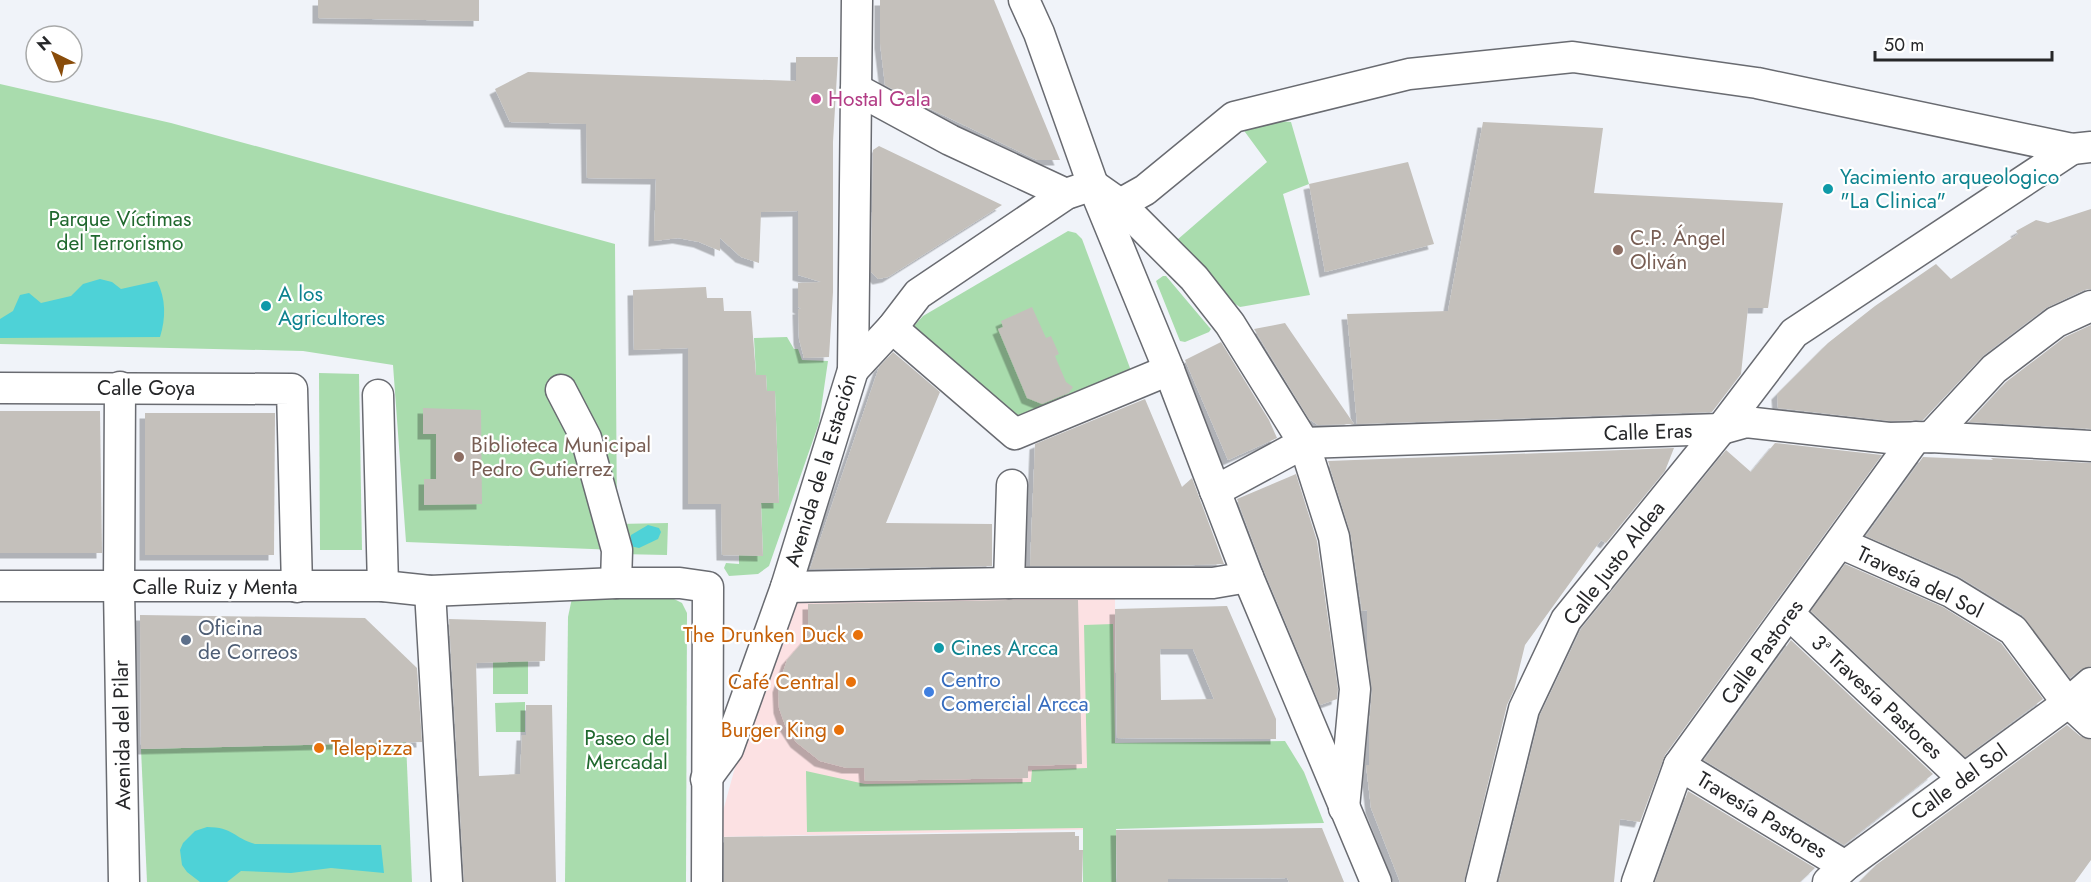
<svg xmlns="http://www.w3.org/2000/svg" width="2091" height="882" viewBox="0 0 2091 882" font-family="Jost,sans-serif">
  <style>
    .commercial { fill: #fce1e3 }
    .green { fill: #a9dcad }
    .water { fill: #4ed2d7 }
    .building { fill: #c4c0bb; fill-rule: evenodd; filter: url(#shadow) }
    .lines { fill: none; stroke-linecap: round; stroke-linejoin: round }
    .minor-casing { stroke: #696b71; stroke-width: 33 }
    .minor { stroke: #fff; stroke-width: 30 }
    .hotel-dot { fill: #d1479c; stroke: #fff; stroke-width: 2 }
    .culture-dot { fill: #0f9aa8; stroke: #fff; stroke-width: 2 }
    .education-dot { fill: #8d6e63; stroke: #fff; stroke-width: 2 }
    .food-dot { fill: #e8710a; stroke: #fff; stroke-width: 2 }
    .service-dot { fill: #5c6f8a; stroke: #fff; stroke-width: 2 }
    .shop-dot { fill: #3f7fe0; stroke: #fff; stroke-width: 2 }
    .labels { text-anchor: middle; stroke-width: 4.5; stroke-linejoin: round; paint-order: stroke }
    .hotel-label { font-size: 21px; fill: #b23c85; stroke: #fff; text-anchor: start }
    .culture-label { font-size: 21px; fill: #0d838f; stroke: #fff; text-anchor: start }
    .park-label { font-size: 21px; fill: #20682e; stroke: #fff }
    .education-label { font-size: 21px; fill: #785e54; stroke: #fff; text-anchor: start }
    .street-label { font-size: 21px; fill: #262729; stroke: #fff }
    .service-label { font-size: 21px; fill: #4e5e75; stroke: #fff; text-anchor: start }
    .food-label { font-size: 21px; fill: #c56008; stroke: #fff; text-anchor: end }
    .shop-label { font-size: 21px; fill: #366cbe; stroke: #fff; text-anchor: start }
  </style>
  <defs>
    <filter id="shadow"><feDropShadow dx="-5.5" dy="5.5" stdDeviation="0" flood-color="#0004"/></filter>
  </defs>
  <rect width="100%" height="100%" fill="#f0f3f9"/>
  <!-- commercial -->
  <path class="commercial" d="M1115,597V829L716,837L734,771L795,600Z"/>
  <!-- green -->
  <g class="green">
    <path d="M0,84L171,123L615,244L617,524L668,523L667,555L619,554L617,550L406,542L393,365L303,351L0,344Z"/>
    <path d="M1234,117L1291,122L1309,184L1283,194L1310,295L1240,307L1194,278L1177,240L1267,162Z"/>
    <path d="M1068,231L1076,233L1082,239L1130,368L1131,375L1021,420L915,330L914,326L923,316Z"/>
    <path d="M1163,276H1166L1209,327L1211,329L1209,332L1185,342L1180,341L1156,281Z"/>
    <path d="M787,337L794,349H798L802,360L828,361L819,423L769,566L758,574L729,576L724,568L726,563L739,564V555L763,556L761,503L779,502L775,392L767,391L766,375H756L754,338Z"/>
    <path d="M319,373L359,374L362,550H320Z"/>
    <path d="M572,598L674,599L682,603L687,613L686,882H565L568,617Z"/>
    <path d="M1113,624L1115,743L1285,741L1304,772L1324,823L1116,829V882H1083V828L807,832L806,771L865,784L1031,782L1032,770L1087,768L1084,625Z"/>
    <path d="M528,661V694H493V662Z"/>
    <path d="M525,702V732H496L495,703Z"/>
    <path d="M406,742L412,882H147L141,749Z"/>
  </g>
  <!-- water -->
  <g class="water">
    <path d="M100,279L112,282L121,289L157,281C166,299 166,318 160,337L0,338V319L13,311L20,295L29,293L41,303L71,296L83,284Z"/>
    <path d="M648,525L659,528L661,532L658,539L639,548L630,546L631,535Z"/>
    <path d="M207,827C233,827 234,838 255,844L381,845L384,873L331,868L291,873L241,871L227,882H200L187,872L182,865L180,850L183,843L195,831Z"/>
  </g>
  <!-- building -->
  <g class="building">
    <path d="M318,0H479V21L318,18Z"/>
    <path d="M880,0H994L1060,160H1037L924,106L885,85L880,43Z"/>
    <path d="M796,57H838L833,142V292L829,357L804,358L799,339L798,309H801L798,307V283L821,282L798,275V211L761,212L759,263L741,257L720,238V251L699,242L678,238L654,241L656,179L587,178L586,124L510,122L495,89L528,72L796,81Z"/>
    <path d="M1483,122L1603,128L1594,193L1783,203L1768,308H1748L1741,374L1712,412L1357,424L1347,314L1448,311Z"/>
    <path d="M879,146L1002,205L888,277L878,279L871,272L873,150Z"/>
    <path d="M1408,162L1434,244L1325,272L1309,184Z"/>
    <path d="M2091,209V289L2084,290L2046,308L1984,355L1923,420L1890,421L1778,408L1777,394L1828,343L1875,306L1936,264L1951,279L2018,234L2016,231L2036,220L2048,223Z"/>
    <path d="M706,287L707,298H723L724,311H751L756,375H766L767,391H775L779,503H761L763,556L722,555L721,504H688V348L634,350L633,290Z"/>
    <path d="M1032,307L1046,338L1051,336L1059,354L1055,356L1066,382L1073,387L1069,393L1042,404L1027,398L998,329L1003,327L1001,321Z"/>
    <path d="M1285,323L1354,424L1318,425L1309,419L1254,329Z"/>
    <path d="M2091,325V429L1969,422L2006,382L2065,337Z"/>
    <path d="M1221,342L1269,420L1277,438L1228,460L1185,360Z"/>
    <path d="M893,352L940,392L886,523L992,524V566L810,569L879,367Z"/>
    <path d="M1145,399L1182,487L1192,478L1224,564L1166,566H1030L1035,444Z"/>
    <path d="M423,408L481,410L482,504L424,505V479H436V434H423Z"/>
    <path d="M0,411H100L102,553H0Z"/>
    <path d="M145,413H275L274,555H145Z"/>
    <path d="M1775,443L1882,455L1665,755L1640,822L1620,819L1614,882H1499L1540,715L1581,629L1726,450L1751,472Z"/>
    <path d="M1674,448L1665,471L1606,543L1601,540L1525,645L1514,690L1507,705L1464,882H1400L1371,808L1366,765H1369V728L1372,690L1367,653V610L1362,611L1351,535L1328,461Z"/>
    <path d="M1923,457L1993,460L1991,458L2091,463V666L2080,670L2070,678L2022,615L1958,576L1866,536Z"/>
    <path d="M1296,474L1317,541L1338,689L1337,699L1320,705L1264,571L1237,499Z"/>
    <path d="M1845,564L1943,607L2001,643L2043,699L1965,757L1811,611Z"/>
    <path d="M1009,600H1078L1082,764L1028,766V778L865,781L864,768H847L820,761L796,742L785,725L779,708L778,687L787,660L808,636V604Z"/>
    <path d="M1227,606L1276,719V739L1117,738L1115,609ZM1160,649H1193L1214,699L1161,700Z"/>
    <path d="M140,615L365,618L417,668L422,742L141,749Z"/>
    <path d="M449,619L546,622L545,661L476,663L479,776L520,774L522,735H526V705H552L556,882H464Z"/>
    <path d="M1791,640L1933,774L1844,845L1704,760Z"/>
    <path d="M2067,725L2080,736L2091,740V860L2075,882H1859L1876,865Z"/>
    <path d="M1688,791L1815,868L1800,882H1655Z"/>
    <path d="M1322,828L1344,882H1289L1287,878L1168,879V882H1117L1116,830Z"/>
    <path d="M1075,832V836H1079V850H1083L1082,882H724V837Z"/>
  </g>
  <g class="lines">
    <defs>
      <g id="minor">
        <path d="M1024,0L1039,33L1093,185L1169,370L1248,577L1376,882"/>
        <path d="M856,89L950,140L1066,194"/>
        <path d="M1120,204L1145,190L1234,117L1409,74L1573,57L1757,83L2072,149L2091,147"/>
        <path d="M892,328L1015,434L1169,370"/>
        <path d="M853,370L892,328L918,294L1066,194L1093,185L1120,204L1194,278L1230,324L1304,443L1334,537L1355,689L1344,808"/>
        <path d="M120,387L119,588L124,882"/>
        <path d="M0,388L292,389L297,587"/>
        <path d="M561,390L586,438L617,550L616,583"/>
        <path d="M378,395L383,586"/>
        <path d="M1931,437L1994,369L2056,322L2091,306"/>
        <path d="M1215,491L1304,443L1721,429L1746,422L1889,438L1931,437L2091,446"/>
        <path d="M1840,543L1951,592L2013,630L2063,697L2091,723"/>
        <path d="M1009,583L1012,485"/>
        <path d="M0,586H383L430,591L616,583H680L708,587L707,882"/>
        <path d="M786,587L1009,583H1213L1248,577"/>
        <path d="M430,591L447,882"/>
        <path d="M1789,614L1964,779"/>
        <path d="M1679,765L1845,866"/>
        <path d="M706,779L728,749L786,587L853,370L857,0"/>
        <path d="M1481,882L1524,709L1566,620L1721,429L1794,333L2072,149"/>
        <path d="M1637,882L1679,765L1916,437"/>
        <path d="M1828,882L1845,866L2069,702L2091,683"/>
      </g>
    </defs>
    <!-- minor casing -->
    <use href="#minor" class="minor-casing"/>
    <!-- minor -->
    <use href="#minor" class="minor"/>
  </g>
  <!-- markers -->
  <circle class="hotel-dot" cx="816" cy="99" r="6"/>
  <g class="culture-dot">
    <circle cx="1828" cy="189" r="6"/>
    <circle cx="266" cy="306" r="6"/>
    <circle cx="939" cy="648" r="6"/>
  </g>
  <g class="education-dot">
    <circle cx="1618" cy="250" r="6"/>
    <circle cx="459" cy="457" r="6"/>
  </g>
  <g class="food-dot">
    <circle cx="858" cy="635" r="6"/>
    <circle cx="851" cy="682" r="6"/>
    <circle cx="839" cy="730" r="6"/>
    <circle cx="319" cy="748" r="6"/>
  </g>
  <circle class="service-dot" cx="186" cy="640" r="6"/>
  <circle class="shop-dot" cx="929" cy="692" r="6"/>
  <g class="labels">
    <!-- hotel labels -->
    <g class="hotel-label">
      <text x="828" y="106">Hostal Gala</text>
    </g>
    <!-- culture labels -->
    <g class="culture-label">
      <text x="1840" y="184">Yacimiento arqueologico<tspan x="1840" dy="24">"La Clinica"</tspan></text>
      <text x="278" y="301">A los<tspan x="278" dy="24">Agricultores</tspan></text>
      <text x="951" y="655">Cines Arcca</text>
    </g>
    <!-- park labels -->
    <g class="park-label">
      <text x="120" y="226">Parque Víctimas<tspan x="120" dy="24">del Terrorismo</tspan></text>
      <text x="627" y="745">Paseo del<tspan x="627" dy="24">Mercadal</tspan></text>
    </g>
    <!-- education labels -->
    <g class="education-label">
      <text x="1630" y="245">C.P. Ángel<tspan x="1630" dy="24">Oliván</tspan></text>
      <text x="471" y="452">Biblioteca Municipal<tspan x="471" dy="24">Pedro Gutierrez</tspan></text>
    </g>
    <!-- street labels -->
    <g class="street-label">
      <text x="146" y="395">Calle Goya</text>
      <text transform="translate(1648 432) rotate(-2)" y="7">Calle Eras</text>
      <text transform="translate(821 470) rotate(-73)" y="7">Avenida de la Estación</text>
      <text transform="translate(1614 563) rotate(-52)" y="7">Calle Justo Aldea</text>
      <text transform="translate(1920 582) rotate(26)" y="7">Travesía del Sol</text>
      <text x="215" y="594">Calle Ruiz y Menta</text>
      <text transform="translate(1762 652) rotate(-54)" y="7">Calle Pastores</text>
      <text transform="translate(1877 697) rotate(43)" y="7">3ª Travesía Pastores</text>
      <text transform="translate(122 735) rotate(-91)" y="7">Avenida del Pilar</text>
      <text transform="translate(1959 782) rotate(-36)" y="7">Calle del Sol</text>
      <text transform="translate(1762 815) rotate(31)" y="7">Travesía Pastores</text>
    </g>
    <!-- service labels -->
    <g class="service-label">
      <text x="198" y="635">Oficina<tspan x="198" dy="24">de Correos</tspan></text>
    </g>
    <!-- food labels -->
    <g class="food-label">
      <text x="846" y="642">The Drunken Duck</text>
      <text x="839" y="689">Café Central</text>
      <text x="827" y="737">Burger King</text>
      <text x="331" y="755" text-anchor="start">Telepizza</text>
    </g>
    <!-- shop labels -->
    <g class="shop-label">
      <text x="941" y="687">Centro<tspan x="941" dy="24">Comercial Arcca</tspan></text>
    </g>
  </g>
  <!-- north arrow -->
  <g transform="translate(54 54) rotate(317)"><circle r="28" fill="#ffffff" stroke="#a8a9a9" stroke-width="1.5"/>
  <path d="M0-4.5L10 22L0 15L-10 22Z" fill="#894c0a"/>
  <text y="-9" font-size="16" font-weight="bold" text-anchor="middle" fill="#262729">N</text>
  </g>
  <!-- scale -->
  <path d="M1875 51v9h177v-9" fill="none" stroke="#262729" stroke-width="3"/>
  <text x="1884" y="51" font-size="18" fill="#262729" stroke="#ffffff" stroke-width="4.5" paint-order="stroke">50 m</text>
</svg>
